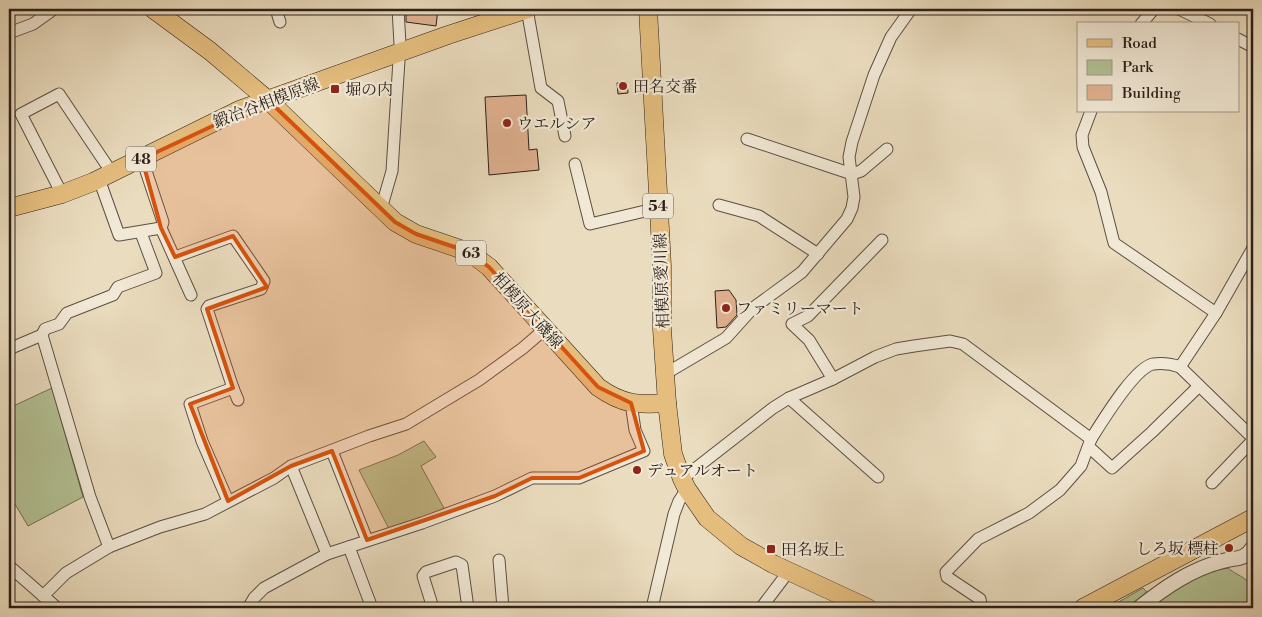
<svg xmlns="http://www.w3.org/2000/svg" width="1262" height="617" viewBox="0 0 1262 617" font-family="'Libre Bodoni','Noto Serif JP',serif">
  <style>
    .green { fill: #b3c194; stroke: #707057 }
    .building { fill: #e0b190; stroke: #2c201a }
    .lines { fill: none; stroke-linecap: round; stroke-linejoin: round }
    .minor-casing { stroke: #5c4f43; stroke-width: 13 }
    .tertiary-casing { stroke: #5c4f43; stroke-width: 16 }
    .primary-casing { stroke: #2c201a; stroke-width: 19 }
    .minor { stroke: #f1e8d5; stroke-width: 11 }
    .tertiary { stroke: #f1e8d5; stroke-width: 14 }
    .primary { stroke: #e5be7f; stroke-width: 18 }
    .marked { fill: #d5530d; fill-opacity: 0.2; stroke: #d5530d; stroke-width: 4; stroke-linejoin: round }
    .poi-dot { fill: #8f2418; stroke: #f1e8d5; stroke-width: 2 }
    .labels { text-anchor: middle; stroke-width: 4.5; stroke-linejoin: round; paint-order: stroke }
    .shield { fill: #f1e8d5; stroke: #675c52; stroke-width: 1 }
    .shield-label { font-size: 15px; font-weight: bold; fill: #2c201a }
    .poi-label { font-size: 16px; fill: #2c201a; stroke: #f1e8d5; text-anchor: start }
    .street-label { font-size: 16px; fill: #2c201a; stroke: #f1e8d5 }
  </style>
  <rect width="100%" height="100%" fill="#eadcbe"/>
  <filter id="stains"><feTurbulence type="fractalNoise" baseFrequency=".004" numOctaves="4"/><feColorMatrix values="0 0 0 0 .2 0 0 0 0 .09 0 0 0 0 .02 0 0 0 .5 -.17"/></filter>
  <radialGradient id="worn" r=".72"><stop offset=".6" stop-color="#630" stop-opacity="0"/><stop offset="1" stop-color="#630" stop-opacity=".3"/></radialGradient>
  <!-- green -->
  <g class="green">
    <path d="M52,388L83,497L28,526L9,494V408Z"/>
    <path d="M424,441L436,457L421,466L445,510L389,529L359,470L398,455Z"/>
    <path d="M1228,568C1240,578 1253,578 1253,596L1245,603L1234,608H1143C1170,593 1197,572 1228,568Z"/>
    <path d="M1143,588L1147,592L1126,608H1108Z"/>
  </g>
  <!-- building -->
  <g class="building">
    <path d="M406,9H438L436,26L406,22Z"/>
    <path d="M627,82L628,93L618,94L617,83Z"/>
    <path d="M526,95L529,150L537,149L539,170L489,175L485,97Z"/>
    <path d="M729,290L736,300L737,315L726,327L717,328L715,291Z"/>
  </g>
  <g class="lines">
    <defs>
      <g id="minor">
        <path d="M276,9L280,22"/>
        <path d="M527,9L541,88L558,101L565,136"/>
        <path d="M1179,9L1210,24"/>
        <path d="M1141,24L1154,9"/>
        <path d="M9,33L33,24L54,9"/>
        <path d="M1238,39L1253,47"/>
        <path d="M1091,111L1082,135L1083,147L1101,192L1114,243L1216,313"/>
        <path d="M747,139L852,174L861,171L887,149"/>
        <path d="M142,159L163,222L161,228"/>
        <path d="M575,164L590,224L658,208"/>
        <path d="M99,179L119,235L161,228L191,295"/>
        <path d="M62,194L21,114L59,94L112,173"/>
        <path d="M719,205L759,216L818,254"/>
        <path d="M381,209L392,171L400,44L398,9"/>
        <path d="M175,257L233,236L264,281L261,289L209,306L207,309L233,388L190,404L202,441L228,501"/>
        <path d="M42,335L90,497L109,547"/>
        <path d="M9,349L42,335L45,329L59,324L67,313L113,295L118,287L156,273L141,233"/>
        <path d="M1180,367L1216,313L1253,248"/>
        <path d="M665,374L726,338L753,308L790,281L802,272L847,219L852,208L854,197L849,157L852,142L874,75L891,37L911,9"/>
        <path d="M833,379L809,340L792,324L808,316L882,240"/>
        <path d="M233,388L238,400"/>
        <path d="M789,398L878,477"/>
        <path d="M1089,447L1112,468L1152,432L1199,386"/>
        <path d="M332,451L367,540"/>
        <path d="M291,466L327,554"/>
        <path d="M682,479L773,408L789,398L833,379L875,357L896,349L914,346L950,341L963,344L1091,439C1102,422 1134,368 1153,364C1162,363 1172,364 1180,367L1253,438"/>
        <path d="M1212,483L1253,440"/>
        <path d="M349,547L372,608"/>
        <path d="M499,560L503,608"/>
        <path d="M9,566L57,608"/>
        <path d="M43,596L66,573L109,547L160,527L205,514L274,478L291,466L369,436L406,424L479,380L523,348L545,329"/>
        <path d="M248,608L254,598L264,588L327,554L422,523L495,496L532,478H579L644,451L635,430L631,403"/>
        <path d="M433,608L423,576L426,572L456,562L462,565L468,608"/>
        <path d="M652,608L674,514L679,501L687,489"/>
        <path d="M761,608L789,571"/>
        <path d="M979,608L981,604L980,599L947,577L946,572L978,539L1029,513L1060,490L1081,466L1091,439"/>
      </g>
      <path id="tertiary" d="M1139,608C1164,588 1191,569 1223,561C1237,557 1244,561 1253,547"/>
      <g id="primary">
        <path d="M153,9L210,51L268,100L395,222L416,234L469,252L489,267L598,387C623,405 638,405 667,403"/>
        <path d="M648,9L662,266V329L667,403L673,454L682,479L687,489L707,518L741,546L773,564L868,608"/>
        <path d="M9,208L62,194L93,182L239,110L448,35L528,9"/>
        <path d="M1083,608L1253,518"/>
      </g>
    </defs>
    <!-- minor casing -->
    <use href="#minor" class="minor-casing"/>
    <!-- tertiary casing -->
    <use href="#tertiary" class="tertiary-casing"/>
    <!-- primary casing -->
    <use href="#primary" class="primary-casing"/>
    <!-- minor -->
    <use href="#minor" class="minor"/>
    <!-- tertiary -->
    <use href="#tertiary" class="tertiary"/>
    <!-- primary -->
    <use href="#primary" class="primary"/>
  </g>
  <!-- marked area -->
  <path class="marked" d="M268,100L395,222L416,234L469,252L489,267L598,387L631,403L644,451L579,478H532L495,496L367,540L332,451L291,466L228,501L190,404L233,388L207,309L267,287L233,236L175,257L161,228L142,159Z"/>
  <!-- markers -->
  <g class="poi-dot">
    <circle cx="623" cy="86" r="5"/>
    <rect x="330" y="84" width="10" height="10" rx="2.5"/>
    <circle cx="507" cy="123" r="5"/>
    <circle cx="726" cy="308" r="5"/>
    <circle cx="637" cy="470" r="5"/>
    <circle cx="1229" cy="548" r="5"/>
    <rect x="766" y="544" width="10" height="10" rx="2.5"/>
  </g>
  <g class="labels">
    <!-- shield labels -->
    <g class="shield">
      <rect x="126" y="146.5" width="30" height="25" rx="4"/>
      <rect x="643" y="193.5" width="30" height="25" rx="4"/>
      <rect x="456" y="240.5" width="30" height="25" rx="4"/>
    </g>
    <g class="shield-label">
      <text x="141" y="164">48</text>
      <text x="658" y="211">54</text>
      <text x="471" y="258">63</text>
    </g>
    <!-- poi labels -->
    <g class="poi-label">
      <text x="633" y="92">田名交番</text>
      <text x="345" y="95">堀の内</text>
      <text x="517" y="129">ウエルシア</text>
      <text x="736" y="314">ファミリーマート</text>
      <text x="647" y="476">デュアルオート</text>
      <text x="1219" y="554" text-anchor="end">しろ坂 標柱</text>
      <text x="781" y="555">田名坂上</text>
    </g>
    <!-- street labels -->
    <g class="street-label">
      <text transform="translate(266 102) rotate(-21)" y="6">鍛冶谷相模原線</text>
      <text transform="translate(661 281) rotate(-92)" y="6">相模原愛川線</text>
      <text transform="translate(528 310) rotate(48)" y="6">相模原大磯線</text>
    </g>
  </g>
  <!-- margin -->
  <rect width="1262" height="617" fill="none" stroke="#eadcbe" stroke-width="30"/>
  <rect x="10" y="10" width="1242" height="597" fill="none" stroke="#2c201a" stroke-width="2.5"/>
  <rect x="15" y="15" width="1232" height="587" fill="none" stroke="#2c201a"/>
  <!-- legend -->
  <rect x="1077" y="22" width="162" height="90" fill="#f1e8d5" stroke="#a2988a"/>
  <rect x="1087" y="39" width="25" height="8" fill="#e5be7f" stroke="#a2988a"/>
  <text x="1122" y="48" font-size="15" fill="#2c201a">Road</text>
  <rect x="1087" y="60" width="25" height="15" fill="#b3c194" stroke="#a2988a"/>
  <text x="1122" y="72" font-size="15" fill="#2c201a">Park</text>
  <rect x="1087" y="85" width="25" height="15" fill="#e0b190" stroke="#a2988a"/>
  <text x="1122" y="98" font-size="15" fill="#2c201a">Building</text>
  <rect width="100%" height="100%" filter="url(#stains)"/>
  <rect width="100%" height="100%" fill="url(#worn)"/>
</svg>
